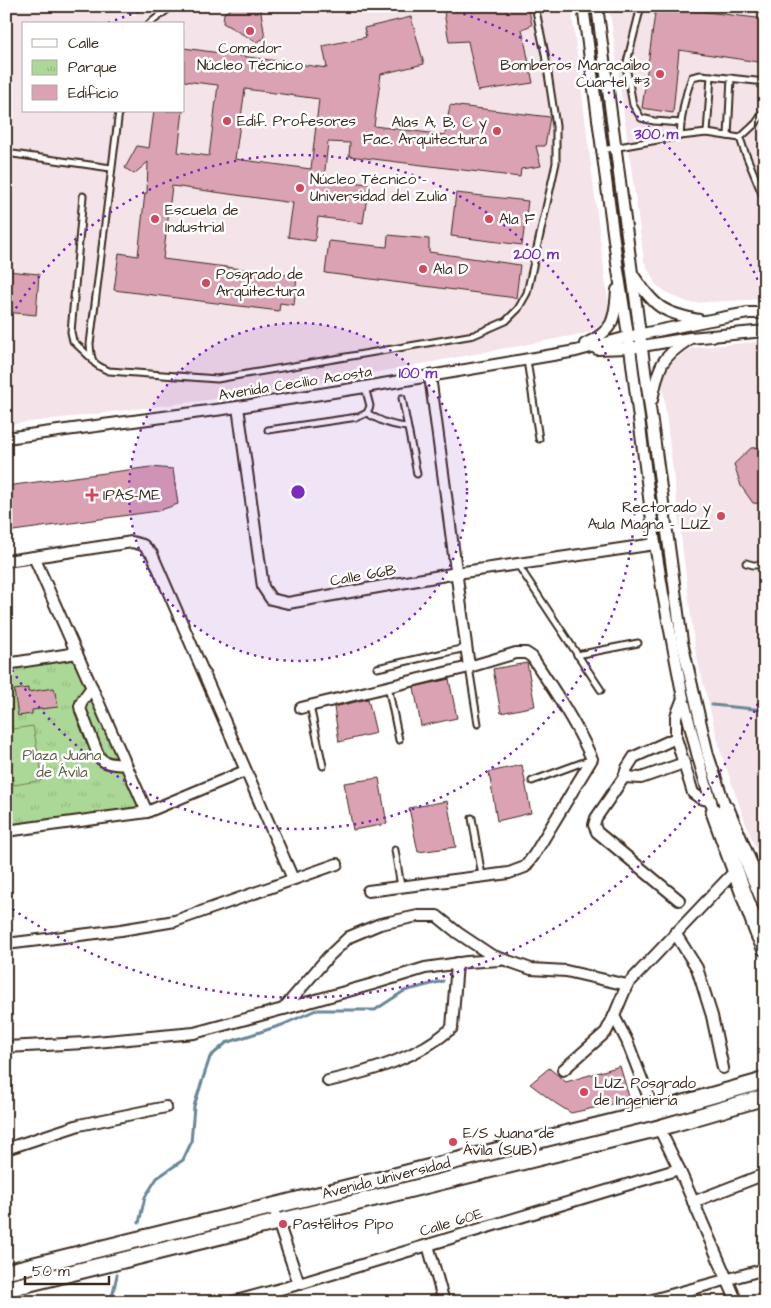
<svg xmlns="http://www.w3.org/2000/svg" width="771" height="1308" viewBox="0 0 771 1308" font-family="'Architects Daughter',sans-serif">
  <style>
    .built { fill: #f4e3e8; fill-rule: evenodd }
    .park { fill: url(#park-tufts); stroke: #73815a }
    .pitch { fill: #abd897; stroke: #73815a }
    .lines { fill: none; stroke-linecap: round; stroke-linejoin: round }
    .stream { stroke: #698797; stroke-width: 3 }
    .building { fill: #dba2b4; stroke: #3b2a1e; fill-rule: evenodd }
    .lane-casing { stroke: #3b2a1e; stroke-width: 9 }
    .street-casing { stroke: #3b2a1e; stroke-width: 14 }
    .secondary-casing { stroke: #3b2a1e; stroke-width: 19 }
    .lane { stroke: #fff; stroke-width: 5 }
    .street { stroke: #fff; stroke-width: 10 }
    .secondary { stroke: #fff; stroke-width: 15 }
    .ring { fill: none; stroke: #7b2cbf; stroke-width: 2.5; stroke-dasharray: 2.5 5 }
    .poi-dot { fill: #d1495b; stroke: #fff; stroke-width: 2 }
    .labels { text-anchor: middle; stroke-width: 5; stroke-linejoin: round; paint-order: stroke }
    .poi-label { font-size: 15px; fill: #3b2a1e; stroke: #fff; text-anchor: start }
    .street-label { font-size: 15px; fill: #3b2a1e; stroke: #fff }
    .park-label { font-size: 15px; fill: #5d5e42; stroke: #fff }
    .centre { fill: #7b2cbf; stroke: #fff; stroke-width: 2.5 }
    .ring-label { font-size: 15px; text-anchor: middle; font-weight: bold; fill: #7b2cbf; stroke: #fff; stroke-width: 5; stroke-linejoin: round; paint-order: stroke }
  </style>
  <defs>
    <pattern id="park-tufts" width="24" height="20" patternUnits="userSpaceOnUse" patternTransform="scale(1.25)"><rect width="24" height="20" fill="#abd897"/><path d="M3 7l-1-3M5 7V3M7 7l1-3M15 17l-1-3M17 17v-4M19 17l1-3" fill="none" stroke="#94ba82"/></pattern>
  </defs>
  <rect width="100%" height="100%" fill="#fff"/>
  <filter id="ink" filterUnits="userSpaceOnUse"><feTurbulence type="fractalNoise" baseFrequency=".02" numOctaves="2"/><feDisplacementMap in="SourceGraphic" scale="10" xChannelSelector="R" yChannelSelector="G"/><feConvolveMatrix kernelMatrix="1 2 1 2 8 2 1 2 1" color-interpolation-filters="sRGB"/></filter>
  <g filter="url(#ink)">
    <!-- built -->
    <g class="built">
      <path d="M7,6H116L133,16L146,6H571L608,302L607,316L601,325L587,333L272,392L6,425ZM24,24H184V111H24Z"/>
      <path d="M609,6H765V299L690,303L671,295L656,285L644,261Z"/>
      <path d="M765,341V870L750,835L721,753L695,650L662,382L671,363L691,348Z"/>
    </g>
    <!-- park -->
    <path class="park" d="M76,656L143,810L6,829V666Z"/>
    <!-- pitch -->
    <path class="pitch" d="M33,726L43,780L14,785L6,742V730Z"/>
    <g class="lines">
      <!-- stream -->
      <g class="stream">
        <path d="M712,705L765,710"/>
        <path d="M139,1223L145,1197L157,1178L183,1160L191,1143L194,1106L210,1057L226,1043L282,1025L316,1010H375L404,991L443,981"/>
        <path d="M111,1302L117,1275"/>
      </g>
    </g>
    <!-- building -->
    <g class="building">
      <path d="M236,6H260L265,38L256,42L223,23L224,13Z"/>
      <path d="M443,6H528L532,25L522,29L533,83L478,91L468,41L449,42Z"/>
      <path d="M656,6L765,19V63L679,50L673,113L642,108Z"/>
      <path d="M411,17L424,64L381,74L374,126L445,135L450,105L550,117L545,146H536L541,166L521,169L520,177L349,156L350,143L328,142L324,179L369,184L363,223L318,217L315,241L288,237L293,203L172,186L163,259L297,276L294,305L280,303L279,311L114,290L119,253L138,256L145,193H147L148,162L134,174L125,168L137,146L149,148L154,111H183L178,152L209,156L218,85L184,81V48L327,68L323,46L366,37L364,28ZM245,89L319,99L311,169L235,159Z"/>
      <path d="M456,193L528,201L522,245L451,236Z"/>
      <path d="M388,235L429,239V252L520,265L516,298L325,273L329,241L387,247Z"/>
      <path d="M6,271L39,274L36,315L6,312Z"/>
      <path d="M765,447V504L753,503L741,486L734,464L751,448Z"/>
      <path d="M151,467L173,469L178,504L158,511L6,532V486Z"/>
      <path d="M527,663L535,706L501,713L493,669Z"/>
      <path d="M449,679L457,718L421,726L414,687Z"/>
      <path d="M28,688V692L54,688L58,707L32,710V714L18,716L14,690Z"/>
      <path d="M368,699L376,733L339,742L334,707Z"/>
      <path d="M522,765L531,813L497,821L489,772Z"/>
      <path d="M379,778L387,824L353,830L344,783Z"/>
      <path d="M447,801L456,847L418,852L409,808Z"/>
      <path d="M620,1066L630,1100L571,1113L555,1103L530,1084L549,1068L566,1082Z"/>
    </g>
    <g class="lines">
      <defs>
        <g id="lane">
          <path d="M643,6L640,10L626,66L633,105L641,118L654,121L681,123"/>
          <path d="M149,24L172,6"/>
          <path d="M119,111L90,344C91,362 92,364 109,371L217,379L474,335L506,321L518,309L527,293L556,163V126L545,54L535,6"/>
          <path d="M707,133L711,76"/>
          <path d="M680,136C681,117 685,95 692,77L701,75L765,82"/>
          <path d="M728,136L731,78"/>
          <path d="M740,138L756,123L765,110"/>
          <path d="M602,150L680,136L707,133L740,138L744,150L765,201"/>
          <path d="M6,153L111,168"/>
          <path d="M83,196L71,332L73,341L90,357"/>
          <path d="M527,360L539,439"/>
          <path d="M402,398L417,474"/>
          <path d="M367,413C382,422 390,425 407,427"/>
          <path d="M268,430L358,417L367,413L370,406L365,387"/>
          <path d="M746,563L753,565H765"/>
          <path d="M518,565L601,690"/>
          <path d="M577,655L638,643"/>
          <path d="M469,667L478,724"/>
          <path d="M377,668L466,648"/>
          <path d="M388,686L399,740"/>
          <path d="M310,706L323,766"/>
          <path d="M532,781L589,760"/>
          <path d="M472,818L482,876"/>
          <path d="M395,850L401,887"/>
        </g>
        <g id="street">
          <path d="M583,6L618,270L630,348L655,544L663,594L683,698L698,757L714,812L717,815"/>
          <path d="M597,6L640,334L682,642L708,755L726,809V814"/>
          <path d="M633,275C654,306 662,313 699,320"/>
          <path d="M585,344C613,331 615,321 617,290"/>
          <path d="M597,349L630,348L690,338L765,331"/>
          <path d="M430,376L469,667"/>
          <path d="M652,400C659,367 659,359 688,340"/>
          <path d="M238,407L263,587L271,599L288,603L457,573L655,544"/>
          <path d="M6,438L238,407L365,387L576,351L628,337L705,321L748,313H765"/>
          <path d="M34,557L132,542L143,545L152,554L293,879"/>
          <path d="M6,561L34,557L147,812"/>
          <path d="M6,664L77,653"/>
          <path d="M92,687L82,701L80,706L81,711L99,757C105,765 117,764 126,765"/>
          <path d="M683,698L676,716V738L693,793L700,798L711,801"/>
          <path d="M301,708L469,667L516,653H526L532,657C554,690 576,723 592,759L534,855L525,867L509,873L368,891"/>
          <path d="M624,777L627,768L634,757L676,738"/>
          <path d="M6,831L147,812L245,771"/>
          <path d="M679,900L597,832L594,825L596,818L624,777L641,778L684,763"/>
          <path d="M675,933L697,968L712,1016L723,1068"/>
          <path d="M6,944L121,930L175,921L337,864"/>
          <path d="M627,985L614,1016L627,1041L654,1111"/>
          <path d="M284,1009L373,984L425,968L467,962L500,960"/>
          <path d="M6,1047L85,1043L194,1033L283,1009L328,957L349,937L380,924L418,916H437L458,933L491,955L531,969L566,971L627,985L735,871"/>
          <path d="M563,1070L606,1032L614,1016"/>
          <path d="M328,1081C372,1071 417,1058 452,1028L457,963"/>
          <path d="M659,1128L679,1169L737,1302"/>
          <path d="M6,1149L79,1125L166,1107"/>
          <path d="M693,1202L765,1174"/>
          <path d="M276,1216L299,1284"/>
          <path d="M428,1245L444,1302"/>
          <path d="M232,1302L299,1284L679,1169"/>
          <path d="M645,1302L765,1269"/>
        </g>
        <g id="secondary">
          <path d="M726,809L765,902"/>
          <path d="M714,812L758,933L765,948"/>
          <path d="M6,1272L645,1114L756,1083L765,1079"/>
          <path d="M6,1289L659,1128L765,1097"/>
        </g>
      </defs>
      <!-- lane casing -->
      <use href="#lane" class="lane-casing"/>
      <!-- street casing -->
      <use href="#street" class="street-casing"/>
      <!-- secondary casing -->
      <use href="#secondary" class="secondary-casing"/>
      <!-- lane -->
      <use href="#lane" class="lane"/>
      <!-- street -->
      <use href="#street" class="street"/>
      <!-- secondary -->
      <use href="#secondary" class="secondary"/>
    </g>
  </g>
  <!-- distance rings -->
  <circle cx="298" cy="492" r="169" fill="#7b2cbf" fill-opacity=".12"/>
  <g class="ring">
    <circle cx="298" cy="492" r="169"/>
    <path d="M8 321A337 337 0 1 1 8 663"/>
    <path d="M764 690A506 506 0 0 1 8 906M108 23A506 506 0 0 1 154 7M442 7A506 506 0 0 1 764 294"/>
  </g>
  <!-- markers -->
  <g class="poi-dot">
    <circle cx="250" cy="31" r="5"/>
    <circle cx="660" cy="74" r="5"/>
    <circle cx="227" cy="121" r="5"/>
    <circle cx="497" cy="131" r="5"/>
    <circle cx="300" cy="188" r="5"/>
    <circle cx="155" cy="219" r="5"/>
    <circle cx="489" cy="219" r="5"/>
    <circle cx="423" cy="269" r="5"/>
    <circle cx="206" cy="283" r="5"/>
    <path d="M89.5 487.5h5v5h5v5h-5v5h-5v-5h-5v-5h5z"/>
    <circle cx="721" cy="516" r="5"/>
    <circle cx="584" cy="1092" r="5"/>
    <circle cx="453" cy="1142" r="5"/>
    <circle cx="283" cy="1224" r="5"/>
  </g>
  <g class="labels">
    <!-- poi labels -->
    <g class="poi-label">
      <text x="250" y="53" text-anchor="middle">Comedor<tspan x="250" dy="17">Núcleo Técnico</tspan></text>
      <text x="650" y="70" text-anchor="end">Bomberos Maracaibo<tspan x="650" dy="17">Cuartel #3</tspan></text>
      <text x="237" y="126">Edif. Profesores</text>
      <text x="487" y="127" text-anchor="end">Alas A, B, C y<tspan x="487" dy="17">Fac. Arquitectura</tspan></text>
      <text x="310" y="184">Núcleo Técnico -<tspan x="310" dy="17">Universidad del Zulia</tspan></text>
      <text x="165" y="215">Escuela de<tspan x="165" dy="17">Industrial</tspan></text>
      <text x="499" y="224">Ala F</text>
      <text x="433" y="274">Ala D</text>
      <text x="216" y="279">Posgrado de<tspan x="216" dy="17">Arquitectura</tspan></text>
      <text x="103" y="500">IPAS-ME</text>
      <text x="711" y="512" text-anchor="end">Rectorado y<tspan x="711" dy="17">Aula Magna - LUZ</tspan></text>
      <text x="594" y="1088">LUZ Posgrado<tspan x="594" dy="17">de Ingeniería</tspan></text>
      <text x="463" y="1138">E/S Juana de<tspan x="463" dy="17">Ávila (SUB)</tspan></text>
      <text x="293" y="1229">Pastelitos Pipo</text>
    </g>
    <!-- street labels -->
    <g class="street-label">
      <text transform="translate(295 383) rotate(-9)" y="5">Avenida Cecilio Acosta</text>
      <text transform="translate(363 575) rotate(-10)" y="5">Calle 66B</text>
      <text transform="translate(386 1178) rotate(-14)" y="5">Avenida Universidad</text>
      <text transform="translate(451 1222) rotate(-17)" y="5">Calle 60E</text>
    </g>
    <!-- park labels -->
    <g class="park-label">
      <text x="62" y="760">Plaza Juana<tspan x="62" dy="17">de Ávila</tspan></text>
    </g>
  </g>
  <circle cx="298" cy="492" r="8" class="centre"/>
  <g class="ring-label">
    <text x="656" y="139">300 m</text>
    <text x="536" y="259">200 m</text>
    <text x="418" y="378">100 m</text>
  </g>
  <!-- margin -->
  <rect width="771" height="1308" fill="none" stroke="#fff" stroke-width="25"/>
  <rect x="12" y="12" width="746" height="1283" fill="none" stroke="#3b2a1e" stroke-width="2" filter="url(#ink)"/>
  <!-- legend -->
  <rect x="22" y="22" width="162" height="90" fill="#ffffff" stroke="#b1aaa5"/>
  <rect x="32" y="39" width="25" height="8" fill="#ffffff" stroke="#b1aaa5"/>
  <text x="68" y="48" font-size="15" fill="#3b2a1e">Calle</text>
  <rect x="32" y="60" width="25" height="15" fill="url(#park-tufts)" stroke="#b1aaa5"/>
  <text x="68" y="72" font-size="15" fill="#3b2a1e">Parque</text>
  <rect x="32" y="85" width="25" height="15" fill="#dba2b4" stroke="#b1aaa5"/>
  <text x="68" y="98" font-size="15" fill="#3b2a1e">Edificio</text>
  <!-- scale -->
  <path d="M25 1276v8h84v-8" fill="none" stroke="#3b2a1e" stroke-width="2.5"/>
  <text x="32" y="1276" font-size="15" fill="#3b2a1e" stroke="#ffffff" stroke-width="4" paint-order="stroke">50 m</text>
</svg>
